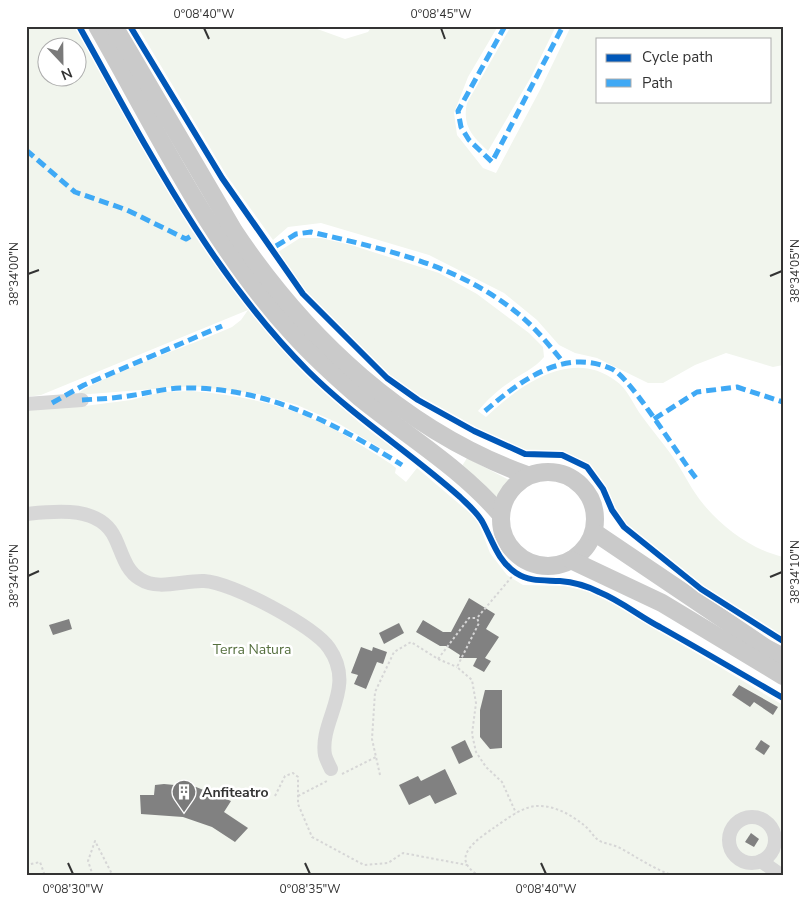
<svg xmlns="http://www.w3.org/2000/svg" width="809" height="902" viewBox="0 0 809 902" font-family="'Nunito Sans',sans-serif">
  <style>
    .green { fill: #f1f5ed; fill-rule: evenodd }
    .building { fill: #818181 }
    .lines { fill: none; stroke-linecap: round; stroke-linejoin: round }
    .path { stroke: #d6d6d6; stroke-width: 2; stroke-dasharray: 2.5 2.5; stroke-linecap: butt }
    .minor { stroke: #d7d7d7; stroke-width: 14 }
    .major { stroke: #cacaca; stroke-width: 18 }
    .quiet { stroke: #3fa9f5; stroke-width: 5; stroke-dasharray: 10 5; stroke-linecap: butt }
    .cycleway-casing { stroke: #fff; stroke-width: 9 }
    .cycleway { stroke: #0057b8; stroke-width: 6 }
    .ticks { fill: none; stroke: #333; stroke-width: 2 }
    .labels { text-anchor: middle; stroke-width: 5; stroke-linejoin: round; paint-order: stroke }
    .park-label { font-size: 14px; fill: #56703f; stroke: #fff }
    .poi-label { font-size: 14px; font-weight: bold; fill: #333; stroke: #fff; text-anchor: start }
    .neatline { fill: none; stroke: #333; stroke-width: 2 }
    .ticks-label { font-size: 12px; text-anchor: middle; fill: #333 }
  </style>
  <rect width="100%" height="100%" fill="#fff"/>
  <!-- green -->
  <g class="green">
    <path d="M26,26H76C150,156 217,293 328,395C348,413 370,433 393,447V450H384L336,422L297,405L259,394L192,386L77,395C88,381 207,339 232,327L241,320L248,310L41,395L26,397ZM48,48H78V78H48Z"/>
    <path d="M137,26H309L345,39L368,32L372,26H498L468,77L454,113L457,135L483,168L496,173L541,88L571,26H783V365L773,367L726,353L695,365L663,383H648L597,358L575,353L559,345L537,320L504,293L429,255L321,223L288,227L273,240L227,176ZM598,39H770V101H598Z"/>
    <path d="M511,26H556L531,77L488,151C472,136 462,126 467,103Z"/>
    <path d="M300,238H321L351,245L439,273L477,294L529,333L543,347L544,357C534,369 522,373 510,382C498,390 487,400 478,411L486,417C519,386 571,347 616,381C627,388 633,404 641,415C651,429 663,443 673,457C684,473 692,491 704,505C724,529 753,550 783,557V638L704,586L628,525L615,509L607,488L589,465L562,453L527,452L476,429L422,398L388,375L307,293L278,252Z"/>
    <path d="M191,391C240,395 288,405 332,428C352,439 372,452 391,464L396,468L395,473L406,482L417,468L477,519L490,553L507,575L523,585L565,586L598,594L783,705V876H26V409L77,407L131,400L162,392Z"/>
    <path d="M467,458L511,481L501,494L499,501L462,466Z"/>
  </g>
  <!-- building -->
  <g class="building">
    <path d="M469,598L495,614L486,629L499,637L485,658L491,661L484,672L473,666L477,658H459L460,655L446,646H440L416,632L423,620L443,632H451Z"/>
    <path d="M69,619L72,629L53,635L49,625Z"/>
    <path d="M399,623L404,633L384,644L379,633Z"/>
    <path d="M361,647L372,651L373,647L387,652L383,664L377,662L366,689L354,684L358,675L351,673Z"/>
    <path d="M739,685L778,707L773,715L754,702L750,707L732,695Z"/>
    <path d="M485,690H502V748L490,749L480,737V710Z"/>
    <path d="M465,740L473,757L459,764L451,747Z"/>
    <path d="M761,740L770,746L764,755L755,749Z"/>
    <path d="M445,769L457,794L435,804L430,795L409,805L399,785L418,776L421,781Z"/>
    <path d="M164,784L196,787L231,801L224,812L248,828L235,842L212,827L183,817L141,814L140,795H154L155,785Z"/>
    <path d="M751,833L759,839L754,847L745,842Z"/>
  </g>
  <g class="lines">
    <!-- path -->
    <g class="path">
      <path d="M515,573L477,618L479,623L457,667L472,680L476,703L472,734L476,752L486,767L502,782L516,813"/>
      <path d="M438,659L469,618H477"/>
      <path d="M342,774L376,757"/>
      <path d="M380,775L372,739L375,692L394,652L411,642L438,659L457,667"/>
      <path d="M275,796L285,776L293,773L298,777V804L312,837L364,865L388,863L403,853L467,865"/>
      <path d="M298,796L327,781"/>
      <path d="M26,865L40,862L45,876"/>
      <path d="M93,876L88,861L95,841L113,876"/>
      <path d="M480,876C447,858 478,839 495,827C507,819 524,805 540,806C556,806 573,816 585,826C590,830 593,836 598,840C604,844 613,844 620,848C638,858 654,869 674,876"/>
    </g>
    <!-- minor -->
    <g class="minor">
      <path d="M26,404L82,400"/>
      <path d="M26,514C55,511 100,505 115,538C122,552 125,570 140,579C158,591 184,580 204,581C231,582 314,626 329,648C357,688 319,720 325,755C326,759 329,765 331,769"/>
      <circle cx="752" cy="840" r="23"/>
      <path d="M761,861L782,876"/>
    </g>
    <!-- major -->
    <g class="major">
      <path d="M97,26C157,131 211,245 293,334C313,356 337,378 359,397C407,436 461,468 501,515"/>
      <path d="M114,26L234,231C306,339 405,431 527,475"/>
      <circle cx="548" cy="519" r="47"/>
      <path d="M594,532L766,648L783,657"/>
      <path d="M571,560L662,603L783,676"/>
    </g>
    <!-- quiet -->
    <g class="quiet">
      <path d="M505,26L458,111L461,127L469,140L492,162L563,26"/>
      <path d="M26,150L75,192L127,210L186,239L198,232"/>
      <path d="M276,246L296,234L311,232C384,249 456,264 516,312C534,326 549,345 563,362"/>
      <path d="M82,400C95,399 108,399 120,397C140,395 160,389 180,388C264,386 333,422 402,465"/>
      <path d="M52,403L84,385L222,326"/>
      <path d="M485,411C520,381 564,347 612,369C631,378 679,457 696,478"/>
      <path d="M654,419L697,392L737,387L783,402"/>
    </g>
    <defs>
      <g id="cycleway">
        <path d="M79,26C146,146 210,273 308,371C355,418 411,453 460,497C468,505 478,513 483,523C493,542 498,561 516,573C530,582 544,580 560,581C573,582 587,586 599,592C621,601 639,616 660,627C701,650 742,674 783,698"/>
        <path d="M130,26L222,178L303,294L387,378L418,400L474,431L525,454L562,455L587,467L603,489L612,510L624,527L701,589L783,641"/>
      </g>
    </defs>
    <!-- cycleway casing -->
    <use href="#cycleway" class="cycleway-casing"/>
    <!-- cycleway -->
    <use href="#cycleway" class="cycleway"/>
  </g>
  <!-- ticks -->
  <path class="ticks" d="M204,28L209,39M441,28L445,39M28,274L39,270M770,276L782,271M28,576L39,571M770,577L782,572M68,863L73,874M305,863L310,874M541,863L546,874"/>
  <!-- icons -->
  <defs>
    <symbol id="building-pin" viewBox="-11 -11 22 30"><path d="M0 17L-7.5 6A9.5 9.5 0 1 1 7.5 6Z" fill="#7a7a7a" stroke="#fff"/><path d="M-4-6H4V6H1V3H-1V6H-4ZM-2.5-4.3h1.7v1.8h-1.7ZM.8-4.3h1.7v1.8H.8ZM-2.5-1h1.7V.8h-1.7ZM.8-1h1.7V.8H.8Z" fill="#fff"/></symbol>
  </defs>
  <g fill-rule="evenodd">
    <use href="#building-pin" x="170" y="778" width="28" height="38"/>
  </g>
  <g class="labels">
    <!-- park labels -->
    <g class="park-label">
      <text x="252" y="654">Terra Natura</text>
    </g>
    <!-- poi labels -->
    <g class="poi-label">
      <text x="202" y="797">Anfiteatro</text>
    </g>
  </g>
  <!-- border -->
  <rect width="809" height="902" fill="none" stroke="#ffffff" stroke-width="55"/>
  <!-- legend -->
  <rect x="596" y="38" width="175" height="65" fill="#ffffff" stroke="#adadad"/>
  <rect x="606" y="54" width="25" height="8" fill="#0057b8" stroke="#adadad"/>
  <text x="642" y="62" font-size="15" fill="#333333">Cycle path</text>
  <rect x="606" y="79" width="25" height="8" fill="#3fa9f5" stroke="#adadad"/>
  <text x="642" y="88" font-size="15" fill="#333333">Path</text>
  <!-- north arrow -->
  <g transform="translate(62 62) rotate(158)"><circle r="24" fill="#ffffff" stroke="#adadad"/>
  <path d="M0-4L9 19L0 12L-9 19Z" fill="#7a7a7a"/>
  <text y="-8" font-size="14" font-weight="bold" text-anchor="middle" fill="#333333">N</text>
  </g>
  <rect x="28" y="28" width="754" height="846" class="neatline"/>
  <g class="ticks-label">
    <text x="204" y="18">0°08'40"W</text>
    <text x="441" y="18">0°08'45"W</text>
    <text transform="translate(795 271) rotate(-90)" y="4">38°34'05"N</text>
    <text transform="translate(14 274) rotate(-90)" y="4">38°34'00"N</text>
    <text transform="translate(795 572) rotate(-90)" y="4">38°34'10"N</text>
    <text transform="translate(14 576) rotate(-90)" y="4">38°34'05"N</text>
    <text x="73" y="893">0°08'30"W</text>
    <text x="310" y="893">0°08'35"W</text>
    <text x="546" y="893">0°08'40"W</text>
  </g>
</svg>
